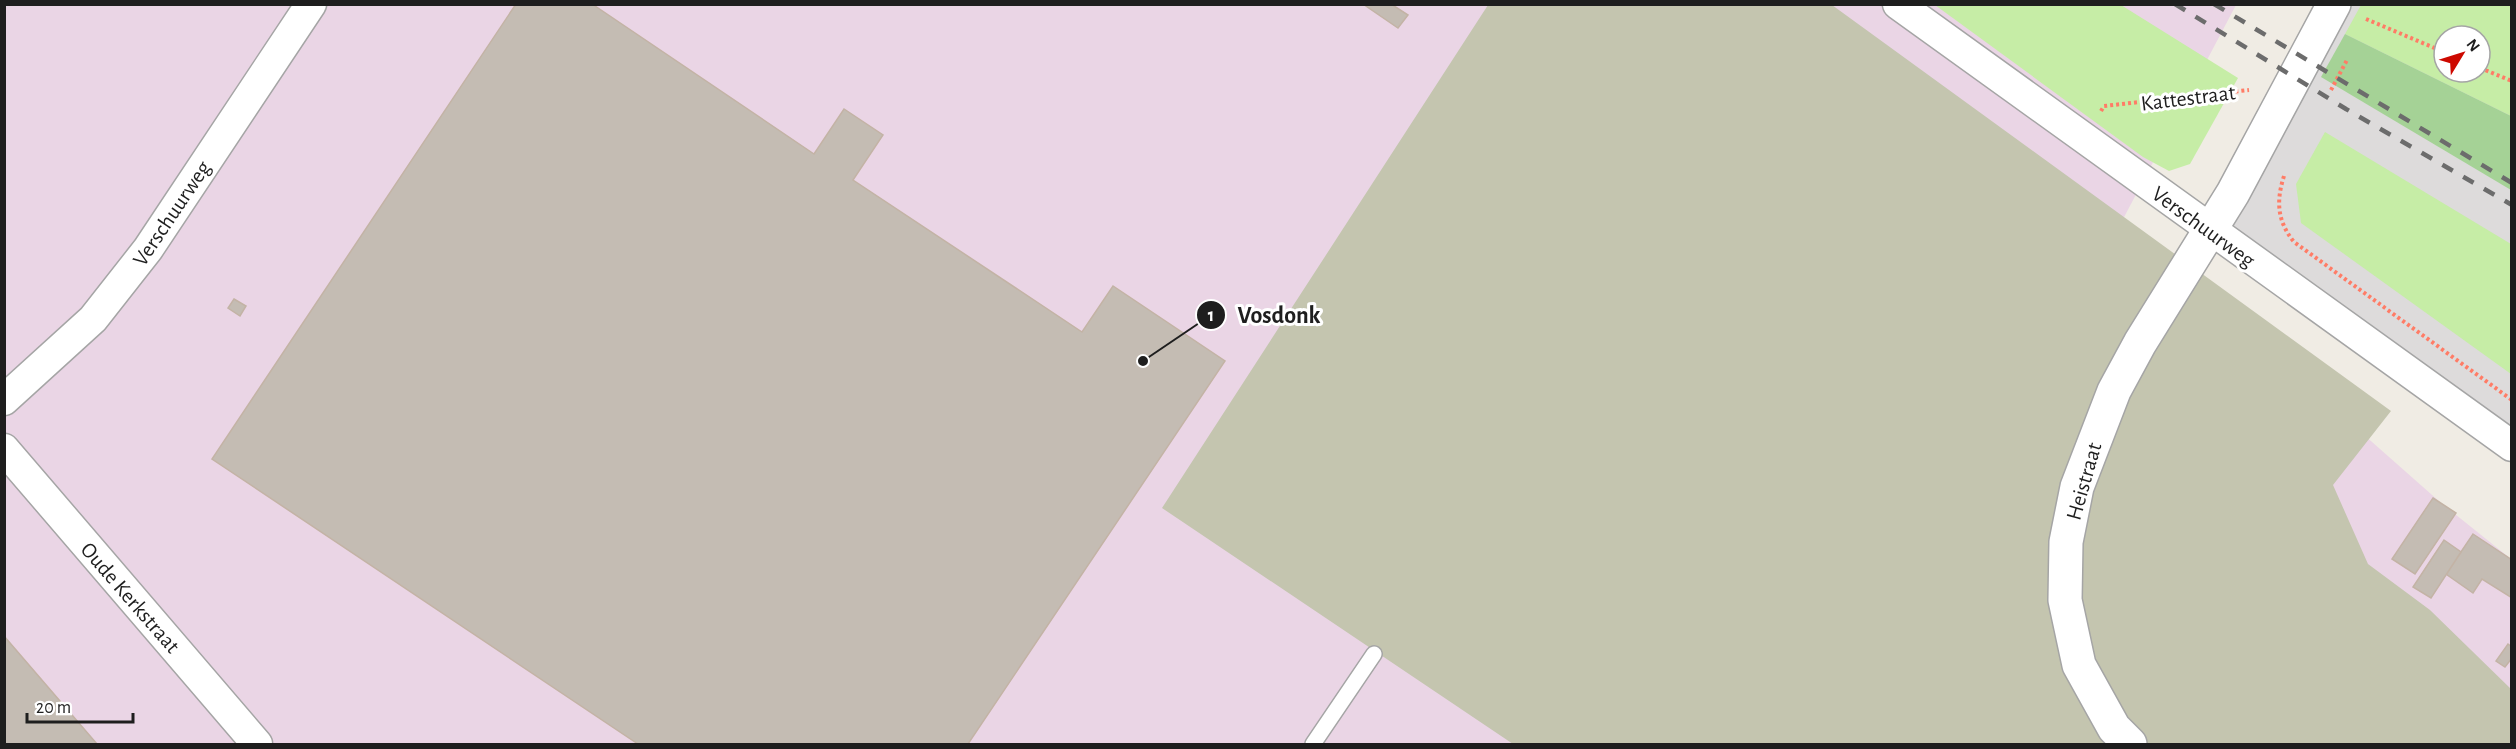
<svg xmlns="http://www.w3.org/2000/svg" width="2516" height="749" viewBox="0 0 2516 749" font-family="'Alegreya Sans',sans-serif">
  <style>
    .residential { fill: #dddbdb; fill-rule: evenodd }
    .industrial { fill: #ead5e5 }
    .construction { fill: #c4c5af }
    .grass { fill: #c6eda6; fill-rule: evenodd }
    .forest { fill: #a5d296 }
    .building { fill: #c4bcb3; stroke: #c3b3a5; stroke-width: 1.5 }
    .lines { fill: none; stroke-linecap: round; stroke-linejoin: round }
    .service-casing { stroke: #a5a5a5; stroke-width: 18 }
    .minor-casing { stroke: #a5a5a5; stroke-width: 33 }
    .tertiary-casing { stroke: #a5a5a5; stroke-width: 36 }
    .path { stroke: #ff7c66; stroke-width: 4; stroke-dasharray: 3 3; stroke-linecap: butt }
    .service { stroke: #fff; stroke-width: 15 }
    .minor { stroke: #fff; stroke-width: 30 }
    .tertiary { stroke: #fff; stroke-width: 33 }
    .rail { stroke: #6c6c6c; stroke-width: 4.5; stroke-dasharray: 12 12; stroke-linecap: butt }
    .labels { text-anchor: middle; stroke-width: 6; stroke-linejoin: round; paint-order: stroke }
    .street-label { font-size: 22px; fill: #1e1e1e; stroke: #fff }
    .leader { fill: none; stroke: #1e1e1e; stroke-width: 2 }
    .callout-dot { fill: #1e1e1e; stroke: #fff; stroke-width: 2 }
    .mark-label { font-size: 18px; text-anchor: middle; font-weight: bold; fill: #fff }
    .callout-label { font-size: 24px; text-anchor: middle; font-weight: bold; fill: #1e1e1e; stroke: #fff; stroke-width: 6; stroke-linejoin: round; paint-order: stroke }
  </style>
  <rect width="100%" height="100%" fill="#f0ece4"/>
  <!-- residential -->
  <path class="residential" d="M2334,5H2511V446L2210,230ZM2444,36H2480V72H2444Z"/>
  <!-- industrial -->
  <path class="industrial" d="M4,5H2236L2122,221L2440,502L2511,559V744H5Z"/>
  <!-- construction -->
  <path class="construction" d="M1488,5H1832L2391,411L2333,485L2368,564L2430,610L2511,689V744H1513L1162,508Z"/>
  <!-- grass -->
  <g class="grass">
    <path d="M1935,5H2121L2238,78L2190,164L2169,171L2143,157Z"/>
    <path d="M2361,5H2511V116L2345,34ZM2444,36H2480V72H2444Z"/>
    <path d="M2325,132L2511,244V374L2301,223L2296,184Z"/>
  </g>
  <!-- forest -->
  <path class="forest" d="M2345,34L2511,116V190L2321,77Z"/>
  <!-- building -->
  <g class="building">
    <path d="M516,4H592L814,154L844,109L883,135L853,180L1082,332L1113,286L1225,361L968,744H638L212,459Z"/>
    <path d="M1363,4H1395L1394,6L1408,15L1398,28Z"/>
    <path d="M234,299L246,306L240,316L228,308Z"/>
    <path d="M2433,498L2456,513L2415,574L2392,559Z"/>
    <path d="M2473,534L2512,560V598L2482,579L2473,593L2446,574Z"/>
    <path d="M2444,540L2461,552L2431,598L2413,587Z"/>
    <path d="M4,636L97,744H4Z"/>
    <path d="M2508,644L2512,647V658L2505,667L2496,661Z"/>
  </g>
  <g class="lines">
    <defs>
      <path id="service" d="M1313,744L1374,654"/>
      <g id="minor">
        <path d="M1898,4L2512,446"/>
        <path d="M4,400L93,319L148,249L311,4"/>
        <path d="M4,449L257,744"/>
      </g>
      <path id="tertiary" d="M2130,744L2114,728L2079,665L2065,600L2066,542L2077,487L2114,391L2140,343L2233,193L2334,4"/>
    </defs>
    <!-- service casing -->
    <use href="#service" class="service-casing"/>
    <!-- minor casing -->
    <use href="#minor" class="minor-casing"/>
    <!-- tertiary casing -->
    <use href="#tertiary" class="tertiary-casing"/>
    <!-- path -->
    <g class="path">
      <path d="M2366,19L2444,52"/>
      <path d="M2480,68L2512,81"/>
      <path d="M2331,90L2347,60"/>
      <path d="M2101,111L2104,106L2249,90"/>
      <path d="M2284,176C2276,201 2277,221 2294,242L2512,400"/>
    </g>
    <!-- service -->
    <use href="#service" class="service"/>
    <!-- minor -->
    <use href="#minor" class="minor"/>
    <!-- tertiary -->
    <use href="#tertiary" class="tertiary"/>
    <!-- rail -->
    <g class="rail">
      <path d="M2175,4L2346,109L2512,205"/>
      <path d="M2214,4L2512,183"/>
    </g>
  </g>
  <g class="labels">
    <!-- street labels -->
    <g class="street-label">
      <text transform="translate(2188 97) rotate(-7)" y="8">Kattestraat</text>
      <text transform="translate(171 213) rotate(-56)" y="8">Verschuurweg</text>
      <text transform="translate(2204 226) rotate(36)" y="8">Verschuurweg</text>
      <text transform="translate(2083 481) rotate(-74)" y="8">Heistraat</text>
      <text transform="translate(131 597) rotate(49)" y="8">Oude Kerkstraat</text>
    </g>
  </g>
  <!-- callouts -->
  <path class="leader" d="M1143 361L1211 315"/>
  <g class="callout-dot">
    <circle cx="1143" cy="361" r="6"/>
    <circle cx="1211" cy="315" r="15"/>
  </g>
  <g class="mark-label">
    <text x="1211" y="321">1</text>
  </g>
  <g class="callout-label">
    <text x="1279" y="323">Vosdonk</text>
  </g>
  <!-- border -->
  <rect width="2516" height="749" fill="none" stroke="#1e1e1e" stroke-width="12"/>
  <!-- north arrow -->
  <g transform="translate(2462 54) rotate(52)"><circle r="28" fill="#ffffff" stroke="#a5a5a5" stroke-width="1.5"/>
  <path d="M0-4.5L10 22L0 15L-10 22Z" fill="#cd0900"/>
  <text y="-9" font-size="16" font-weight="bold" text-anchor="middle" fill="#1e1e1e">N</text>
  </g>
  <!-- scale -->
  <path d="M27 713v9h106v-9" fill="none" stroke="#1e1e1e" stroke-width="3"/>
  <text x="36" y="713" font-size="18" fill="#1e1e1e" stroke="#ffffff" stroke-width="4.5" paint-order="stroke">20 m</text>
</svg>
